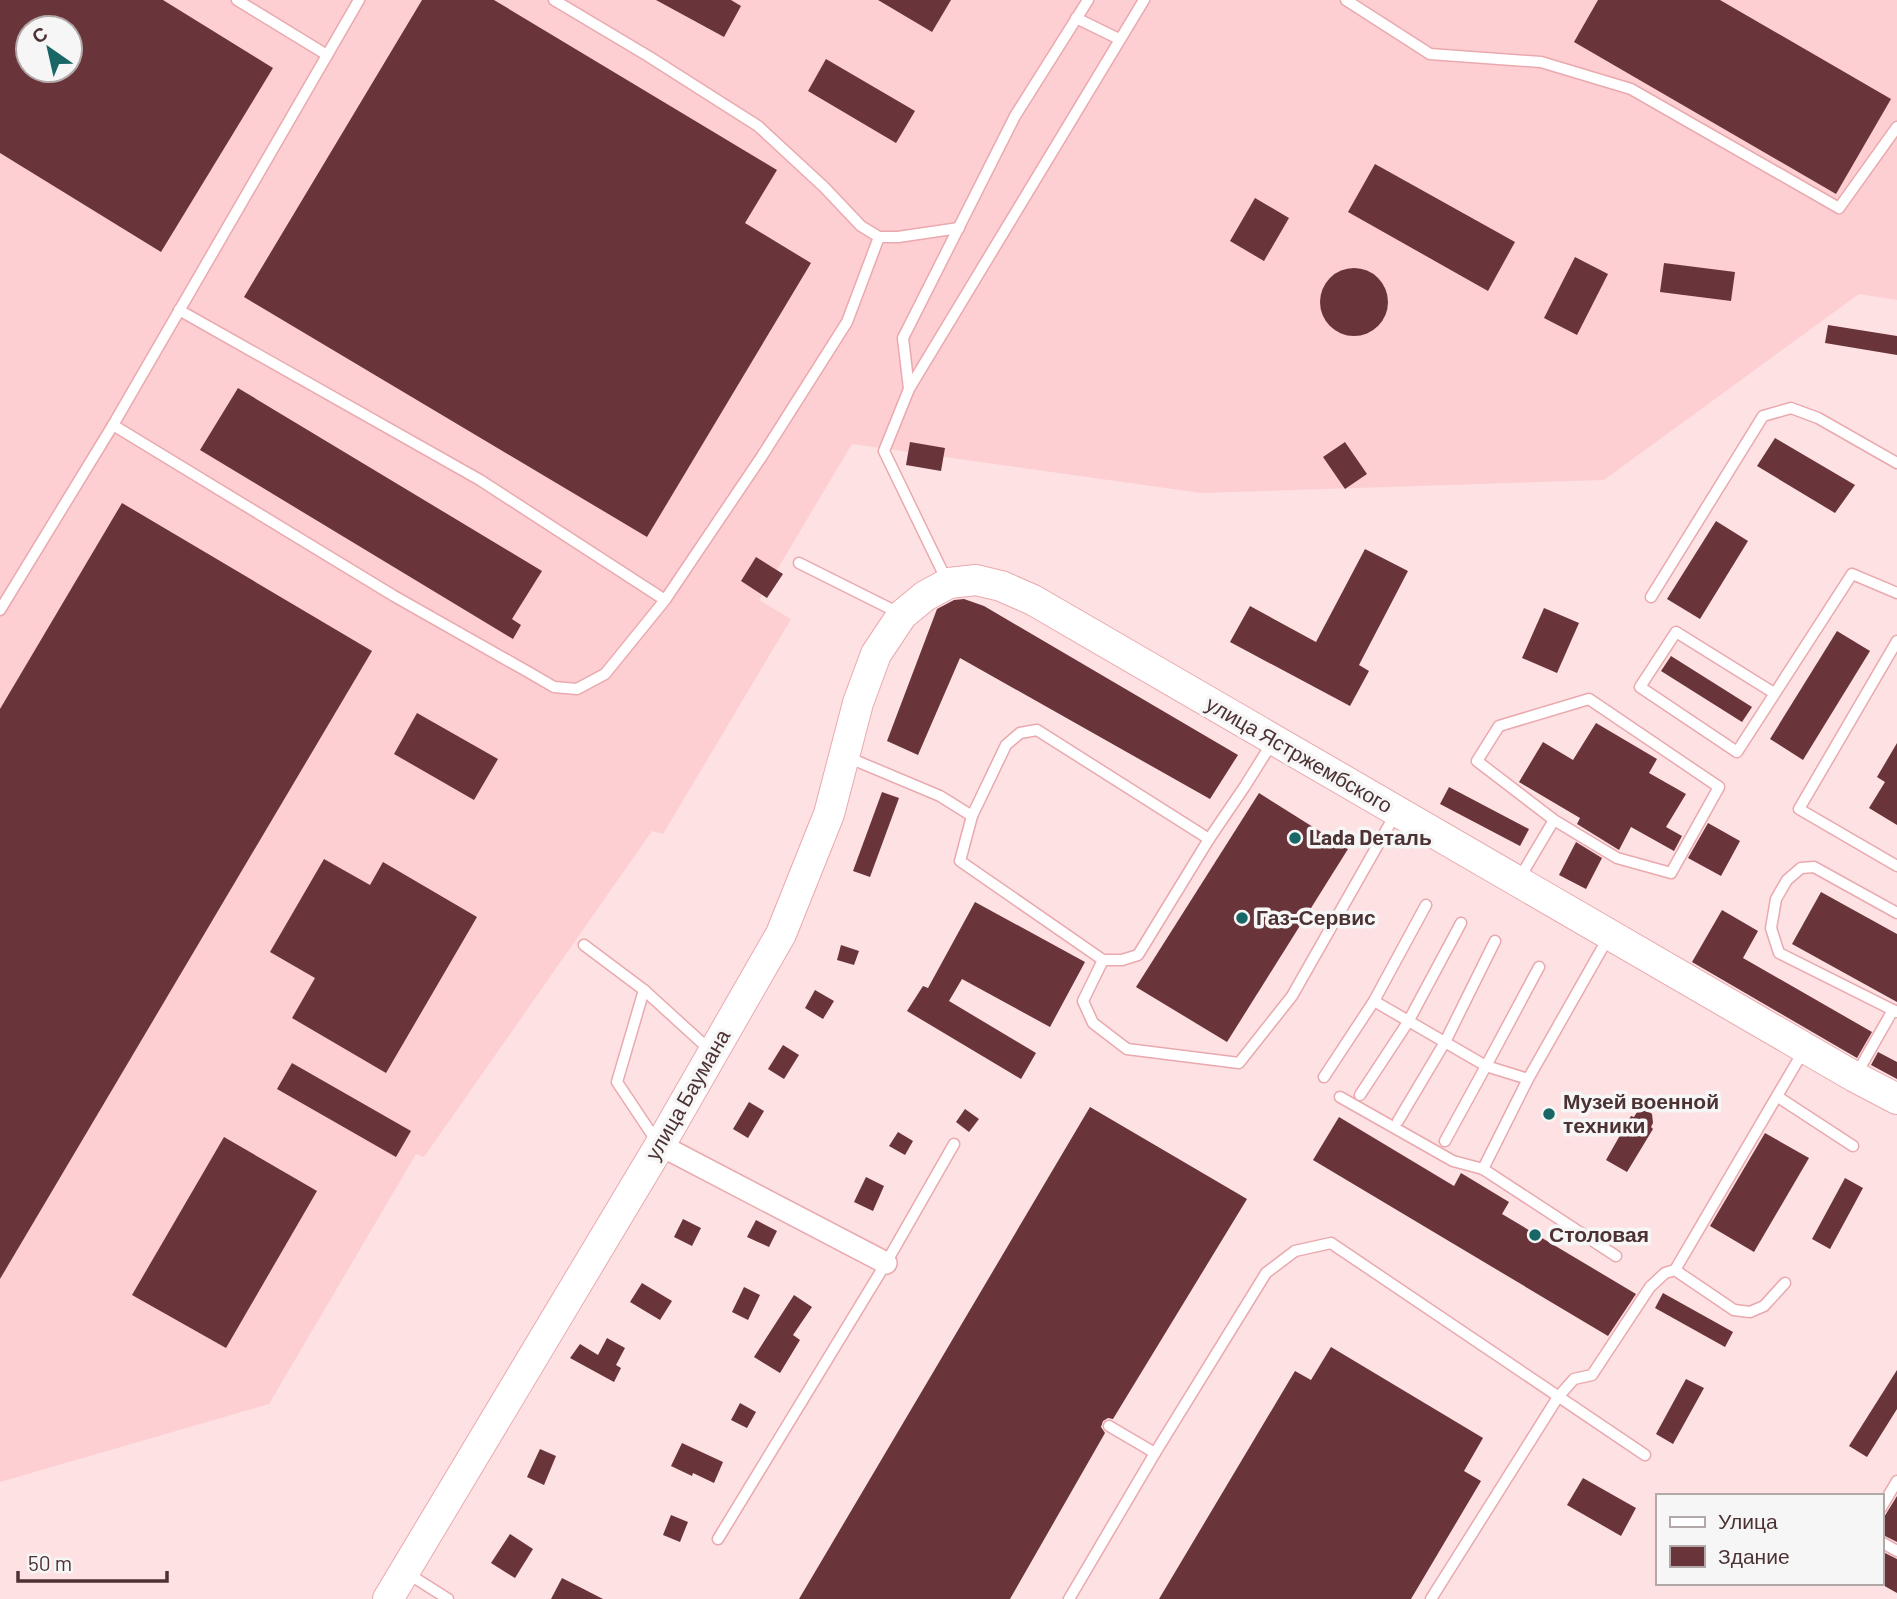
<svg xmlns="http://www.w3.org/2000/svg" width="1897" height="1599" viewBox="0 0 1897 1599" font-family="Barlow,sans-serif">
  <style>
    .built { fill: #fdcfd3; fill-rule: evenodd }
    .building { fill: #69343a; fill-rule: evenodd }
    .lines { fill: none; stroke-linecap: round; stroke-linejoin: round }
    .lane-casing { stroke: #eaa9ae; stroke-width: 13 }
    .street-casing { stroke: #eaa9ae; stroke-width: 24 }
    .secondary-casing { stroke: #eaa9ae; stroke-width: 32 }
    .lane { stroke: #fff; stroke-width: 10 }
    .street { stroke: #fff; stroke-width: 21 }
    .secondary { stroke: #fff; stroke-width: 30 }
    .poi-dot { fill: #186665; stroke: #f6f6f6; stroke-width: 2.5 }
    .labels { text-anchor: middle; stroke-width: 7; stroke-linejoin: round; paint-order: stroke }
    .street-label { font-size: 21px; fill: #4d3234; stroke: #f6f6f6 }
    .poi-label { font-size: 21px; font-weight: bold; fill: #4d3234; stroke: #f6f6f6; text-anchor: start }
  </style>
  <rect width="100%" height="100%" fill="#fde1e3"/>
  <!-- built -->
  <path class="built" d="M0,0H1897V300L1859,294L1604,480L1201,493L852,444L759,600L791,619L663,834L652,831L424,1157L416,1154L269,1404L0,1482ZM28,28H70V70H28Z"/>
  <!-- building -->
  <g class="building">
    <path d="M0,0H163L273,68L161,252L0,153ZM28,28H70V70H28Z"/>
    <path d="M422,0H494L777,170L745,223L811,263L647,537L244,297Z"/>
    <path d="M656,0H731L741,6L724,37Z"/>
    <path d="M878,0H951L932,32Z"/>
    <path d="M1598,0H1720L1891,99L1836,194L1574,42Z"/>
    <path d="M826,59L915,111L896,143L808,91Z"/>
    <path d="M1375,164L1515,242L1488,291L1348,212Z"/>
    <path d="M1255,198L1289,218L1264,261L1230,241Z"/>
    <path d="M1575,257L1608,274L1577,335L1544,318Z"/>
    <path d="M1664,263L1735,272L1731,301L1660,292Z"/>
    <circle cx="1354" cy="302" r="34"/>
    <path d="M1828,325L1897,336V355L1825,343Z"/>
    <path d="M238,388L542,571L512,619L521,625L513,639L200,450Z"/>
    <path d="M1775,438L1855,485L1835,513L1757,466Z"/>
    <path d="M910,442L945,448L941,471L906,465Z"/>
    <path d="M1345,442L1367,474L1345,489L1323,457Z"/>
    <path d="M122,503L372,651L0,1279V709Z"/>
    <path d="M1716,521L1748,541L1700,619L1667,599Z"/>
    <path d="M1365,549L1408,571L1359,665L1369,671L1350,706L1230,642L1250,606L1316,642Z"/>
    <path d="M756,557L783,574L767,598L741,581Z"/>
    <path d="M964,599L984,606L1238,755L1210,799L960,658L918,755L887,741L937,609L954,600Z"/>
    <path d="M1544,608L1579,623L1557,673L1522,658Z"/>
    <path d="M1837,631L1870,651L1803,760L1770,739Z"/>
    <path d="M1671,656L1752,707L1742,722L1661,671Z"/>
    <path d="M417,713L498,759L474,800L394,754Z"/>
    <path d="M1596,723L1657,759L1649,773L1686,794L1666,827L1682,836L1674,851L1631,827L1619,850L1577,824L1580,818L1519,782L1543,742L1573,760Z"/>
    <path d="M1897,743V825L1869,808L1885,782L1877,777Z"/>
    <path d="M1449,787L1529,829L1520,846L1440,804Z"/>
    <path d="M882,792L899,798L870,877L853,871Z"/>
    <path d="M1259,793L1348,849L1227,1042L1136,987Z"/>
    <path d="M1708,823L1740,841L1721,876L1688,858Z"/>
    <path d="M1576,842L1602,858L1586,889L1559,875Z"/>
    <path d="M324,859L370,885L383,862L477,917L386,1073L292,1018L315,978L270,952Z"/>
    <path d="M1821,892L1897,934V1002L1792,944Z"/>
    <path d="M975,902L1085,962L1050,1027L962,979L949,1001L1036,1053L1021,1079L907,1011L923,986L928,988Z"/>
    <path d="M1722,910L1758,931L1743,958L1872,1032L1857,1058L1692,962Z"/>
    <path d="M841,945L859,951L854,965L837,960Z"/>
    <path d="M815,990L834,1001L823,1019L805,1008Z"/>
    <path d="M783,1045L799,1055L784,1079L768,1069Z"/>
    <path d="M1878,1052L1897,1062V1079L1871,1065Z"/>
    <path d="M292,1063L411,1131L396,1157L277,1089Z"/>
    <path d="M749,1102L764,1111L748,1138L733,1129Z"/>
    <path d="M1090,1107L1247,1199L1113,1419L1108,1418L1103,1421L1101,1427L1105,1433L1010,1599H799Z"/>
    <path d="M965,1109L979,1119L969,1132L956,1122Z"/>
    <path d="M1647,1110L1652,1114L1653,1123L1651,1127L1653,1129L1627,1172L1606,1160L1631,1116L1634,1117L1637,1112Z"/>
    <path d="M1339,1117L1454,1186L1461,1173L1509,1202L1502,1214L1636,1294L1608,1336L1313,1160Z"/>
    <path d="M898,1132L913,1141L905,1155L889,1146Z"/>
    <path d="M1765,1133L1809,1158L1754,1252L1710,1226Z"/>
    <path d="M224,1137L317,1191L226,1348L132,1295Z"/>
    <path d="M866,1177L884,1186L873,1211L854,1202Z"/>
    <path d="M1845,1178L1863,1188L1830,1249L1812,1239Z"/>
    <path d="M683,1219L701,1228L692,1246L674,1237Z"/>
    <path d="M756,1220L777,1231L769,1247L747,1237Z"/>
    <path d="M642,1283L672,1301L660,1320L630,1302Z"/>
    <path d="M744,1287L760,1295L748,1320L732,1312Z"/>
    <path d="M1663,1293L1733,1332L1725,1347L1655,1308Z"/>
    <path d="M794,1295L812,1307L793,1335L800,1340L780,1373L754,1357Z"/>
    <path d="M607,1338L625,1348L616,1365L621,1368L614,1382L570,1358L580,1344L598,1355Z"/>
    <path d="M1331,1347L1483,1438L1464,1471L1481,1481L1411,1599H1159L1295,1371L1311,1380Z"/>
    <path d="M1897,1370V1409L1867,1457L1849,1446Z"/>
    <path d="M1686,1379L1704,1388L1673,1444L1656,1434Z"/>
    <path d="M740,1403L756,1412L747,1428L731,1420Z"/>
    <path d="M682,1443L723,1462L714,1483L693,1473L692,1476L671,1466Z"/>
    <path d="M540,1449L556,1456L544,1485L527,1477Z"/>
    <path d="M1583,1478L1636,1508L1621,1536L1567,1505Z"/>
    <path d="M1897,1496V1542L1881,1534V1522Z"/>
    <path d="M671,1515L688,1522L680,1542L663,1535Z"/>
    <path d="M510,1534L533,1549L515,1578L491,1563Z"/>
    <path d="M1881,1551L1897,1559V1593L1881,1584Z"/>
    <path d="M562,1578L603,1599H551Z"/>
  </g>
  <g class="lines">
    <defs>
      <g id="lane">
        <path d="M237,0L327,55"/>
        <path d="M554,0L648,56L758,126L824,187L861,226L879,237H898L959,228"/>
        <path d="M1346,0L1430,54L1541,62L1631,89L1839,208L1897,127"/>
        <path d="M1076,18L1119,39"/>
        <path d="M179,310L480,480L665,600"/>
        <path d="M909,389L903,338L1015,116L1088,0"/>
        <path d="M113,425L394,596L530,673L554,687L577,689L605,674L665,600L762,456L847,322L879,237"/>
        <path d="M799,563L899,613"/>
        <path d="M947,581L884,451L909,389L1144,0"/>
        <path d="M1651,597L1763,416L1791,408L1818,418L1897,463"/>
        <path d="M0,610L113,425L359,0"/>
        <path d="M1897,641L1799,809L1897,866"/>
        <path d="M1774,693L1676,632L1640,687L1737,752L1852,574L1897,593"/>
        <path d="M847,757L940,796L972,816L960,861L1103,960H1122L1138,955L1209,839L1245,786L1272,743"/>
        <path d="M972,816L1006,745L1020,733L1037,730L1209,839"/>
        <path d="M1519,879L1554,820L1617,858L1671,873L1719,787L1589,699L1499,726L1477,761L1554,820"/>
        <path d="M1897,913L1814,867L1801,868L1787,880L1776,899L1771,928L1779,953L1897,1012"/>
        <path d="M1608,938L1528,1079L1483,1169L1616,1256"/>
        <path d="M584,945L644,990L617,1082L657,1142"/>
        <path d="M1103,960L1083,1001L1093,1023L1127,1049L1239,1063L1292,996L1396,813"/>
        <path d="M644,990L711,1051"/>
        <path d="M1374,1001L1486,1066L1528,1079"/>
        <path d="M1856,1075L1893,1010"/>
        <path d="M1324,1077L1374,1001L1426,905"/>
        <path d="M1360,1095L1408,1022L1461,923"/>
        <path d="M1340,1097L1453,1161L1483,1169"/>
        <path d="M1778,1097L1853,1146"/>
        <path d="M1398,1121L1445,1042L1495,941"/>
        <path d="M1445,1141L1486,1066L1539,967"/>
        <path d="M1785,1283L1764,1306L1750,1312L1734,1310L1675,1270L1804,1050"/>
        <path d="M1109,1426L1155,1453"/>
        <path d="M1881,1508L1897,1481"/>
        <path d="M718,1539L886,1263L954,1144"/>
        <path d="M1881,1542L1897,1551"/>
        <path d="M407,1573L448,1599"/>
        <path d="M1069,1599L1155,1453L1266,1273L1295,1251L1331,1243L1645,1455"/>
        <path d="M1431,1599L1558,1397L1574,1379L1592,1375L1650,1287L1665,1273L1675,1270"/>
      </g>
      <path id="street" d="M660,1145L886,1263"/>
      <path id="secondary" d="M388,1599L660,1145L781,934L829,814L858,703L876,654L902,615L925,596L949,583L976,580L1001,586L1033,600L1855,1077L1897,1099"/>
    </defs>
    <!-- lane casing -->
    <use href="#lane" class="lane-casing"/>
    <!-- street casing -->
    <use href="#street" class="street-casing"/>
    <!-- secondary casing -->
    <use href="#secondary" class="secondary-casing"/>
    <!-- lane -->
    <use href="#lane" class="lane"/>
    <!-- street -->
    <use href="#street" class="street"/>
    <!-- secondary -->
    <use href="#secondary" class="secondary"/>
  </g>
  <!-- markers -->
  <g class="poi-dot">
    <circle cx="1295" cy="838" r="7"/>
    <circle cx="1242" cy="918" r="7"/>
    <circle cx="1549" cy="1114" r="7"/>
    <circle cx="1535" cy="1235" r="7"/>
  </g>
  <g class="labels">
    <!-- street labels -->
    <g class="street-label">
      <text transform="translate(1299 755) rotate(30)" y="7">улица Ястржембского</text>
      <text transform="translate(688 1095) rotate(-60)" y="7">улица Баумана</text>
    </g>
    <!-- poi labels -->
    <g class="poi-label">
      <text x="1309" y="845">Lada Dеталь</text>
      <text x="1256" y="925">Газ-Сервис</text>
      <text x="1563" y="1109">Музей военной<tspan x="1563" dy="24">техники</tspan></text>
      <text x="1549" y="1242">Столовая</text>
    </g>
  </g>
  <!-- legend -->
  <rect x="1656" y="1494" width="228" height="91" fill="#f6f6f6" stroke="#b2a8a8" stroke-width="2"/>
  <rect x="1670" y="1517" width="35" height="10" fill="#ffffff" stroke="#b2a8a8" stroke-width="2"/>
  <text x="1718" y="1529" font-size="21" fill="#4d3234">Улица</text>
  <rect x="1670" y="1546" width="35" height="21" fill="#69343a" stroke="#b2a8a8" stroke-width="2"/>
  <text x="1718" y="1564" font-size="21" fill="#4d3234">Здание</text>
  <!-- north arrow -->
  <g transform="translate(49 49) rotate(326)"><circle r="33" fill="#f6f6f6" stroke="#b2a8a8" stroke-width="2"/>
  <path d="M0-5L12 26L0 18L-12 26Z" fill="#186665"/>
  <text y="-10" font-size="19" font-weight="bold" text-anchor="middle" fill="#4d3234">С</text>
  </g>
  <!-- scale -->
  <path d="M18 1571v10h149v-10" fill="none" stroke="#4d3234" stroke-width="3.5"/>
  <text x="28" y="1571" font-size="21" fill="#4d3234" stroke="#f6f6f6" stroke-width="5" paint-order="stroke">50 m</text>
</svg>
